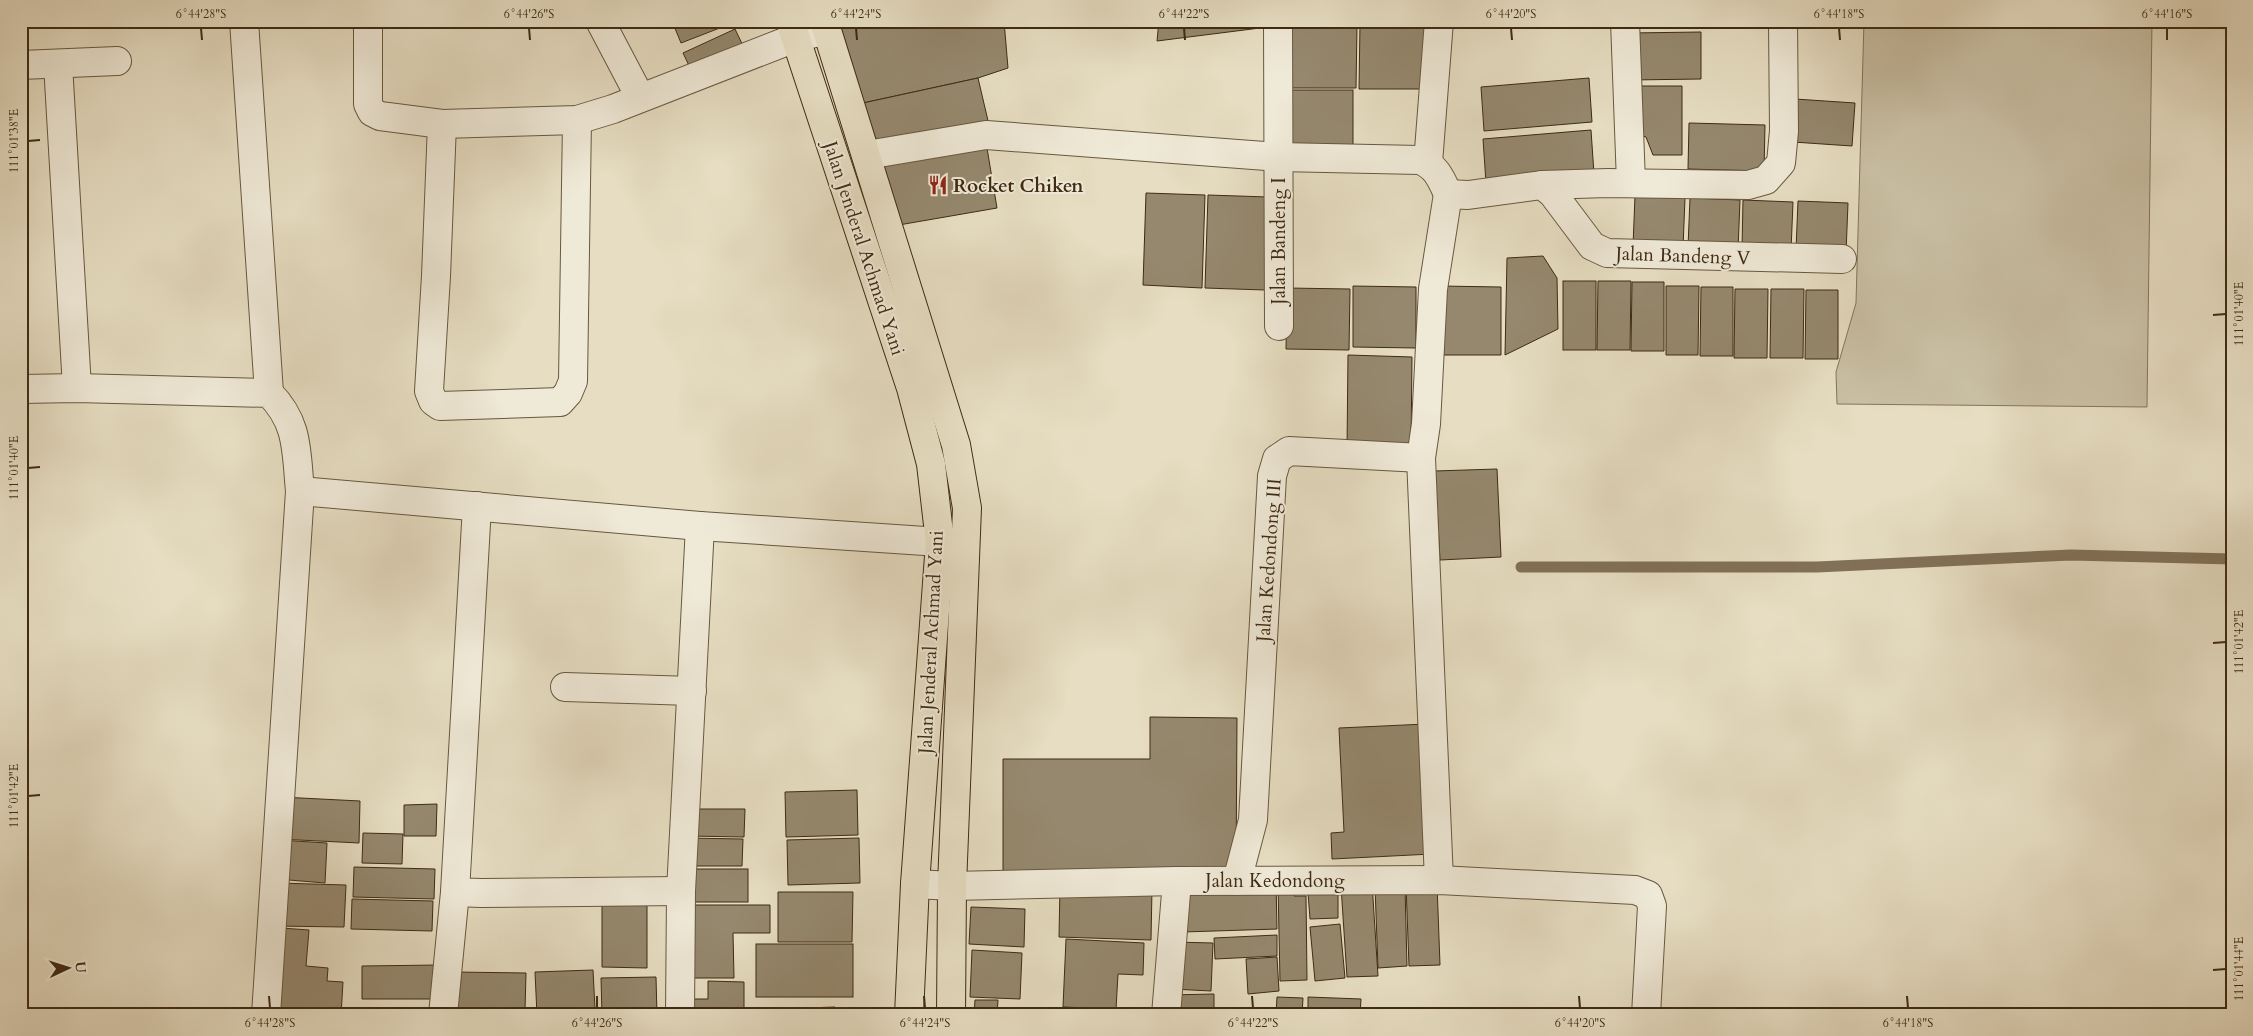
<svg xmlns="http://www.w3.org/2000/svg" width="2253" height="1036" viewBox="0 0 2253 1036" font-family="Cardo,serif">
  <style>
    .green { fill: #c9bfa4; stroke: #84755c }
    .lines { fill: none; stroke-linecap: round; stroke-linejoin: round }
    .stream { stroke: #817158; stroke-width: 11 }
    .building { fill: #95886e; stroke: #3e2b13 }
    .minor-casing { stroke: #68583f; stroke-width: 30 }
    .major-casing { stroke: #3e2b13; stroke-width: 30 }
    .minor { stroke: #efe9d7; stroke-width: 28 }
    .major { stroke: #e6ddc2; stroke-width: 28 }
    .ticks { fill: none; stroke: #3e2b13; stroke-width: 2 }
    .labels { text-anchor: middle; stroke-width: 4; stroke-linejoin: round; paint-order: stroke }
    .poi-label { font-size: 19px; font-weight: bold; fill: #3e2b13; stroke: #efe9d7; text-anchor: start }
    .street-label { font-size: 19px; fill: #3e2b13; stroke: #efe9d7 }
    .neatline { fill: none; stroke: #3e2b13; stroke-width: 2 }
    .ticks-label { font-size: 12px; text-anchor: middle; fill: #3e2b13 }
  </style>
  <rect width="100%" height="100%" fill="#e6ddc2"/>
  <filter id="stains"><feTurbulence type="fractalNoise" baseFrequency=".004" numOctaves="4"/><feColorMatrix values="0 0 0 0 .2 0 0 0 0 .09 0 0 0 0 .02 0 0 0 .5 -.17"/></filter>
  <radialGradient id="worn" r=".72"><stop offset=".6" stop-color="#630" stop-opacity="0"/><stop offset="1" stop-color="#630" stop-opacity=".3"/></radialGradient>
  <!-- green -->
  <path class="green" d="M1864,21H2152L2147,407L1837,404L1836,372L1856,303Z"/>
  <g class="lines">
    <!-- stream -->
    <path class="stream" d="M1521,567H1817L2071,555L2232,559"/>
  </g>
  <!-- building -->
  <g class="building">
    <path d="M672,21H729L730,24L681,43Z"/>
    <path d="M851,21H1004L1008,68L978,78L863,103L839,26Z"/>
    <path d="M1159,21H1260V28L1157,41Z"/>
    <path d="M1289,23L1357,24L1356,88H1290Z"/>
    <path d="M1360,24H1426V89H1359Z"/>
    <path d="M735,29L745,50L693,74L683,53Z"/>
    <path d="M1701,32V79L1631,80L1630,33Z"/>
    <path d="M978,78L989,125L873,150L863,103Z"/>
    <path d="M1589,78L1592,122L1484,131L1481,87Z"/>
    <path d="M1632,86H1682V155H1653L1646,137L1632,133Z"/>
    <rect x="1286" y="90" width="67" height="64"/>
    <path d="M1795,99L1855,103L1852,146L1793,142Z"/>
    <path d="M1689,123L1765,125L1764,171L1688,169Z"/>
    <path d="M1591,130L1594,174L1486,183L1483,139Z"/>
    <path d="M986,142L997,208L893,226L882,160Z"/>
    <path d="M1146,193L1205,195L1202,288L1143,285Z"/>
    <path d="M1208,195L1268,197L1265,290L1205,288Z"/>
    <path d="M1635,196L1685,198L1683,248L1633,246Z"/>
    <path d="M1690,198L1740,200L1738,250L1688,247Z"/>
    <path d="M1743,200L1793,202L1791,251L1742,249Z"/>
    <path d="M1798,201L1848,203L1846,253L1796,250Z"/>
    <path d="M1543,256L1557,278L1558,329L1505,355L1507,258Z"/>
    <rect x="1563" y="281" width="33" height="69"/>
    <path d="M1598,281H1631L1630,350H1597Z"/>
    <path d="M1632,282H1664V351H1631Z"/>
    <path d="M1353,286L1416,287V348L1353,347Z"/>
    <path d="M1440,286L1501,287V355H1438Z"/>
    <path d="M1666,286H1699L1698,355H1666Z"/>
    <path d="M1701,287H1733V356H1700Z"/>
    <path d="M1287,288L1350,289L1349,350L1286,349Z"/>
    <path d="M1735,289H1768L1767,358H1734Z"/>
    <path d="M1771,289H1804L1803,358H1770Z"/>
    <path d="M1806,290H1838V359H1805Z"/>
    <path d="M1348,355L1412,357L1411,449L1347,448Z"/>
    <path d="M1497,469L1501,557L1440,560L1435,471Z"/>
    <path d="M1150,717L1237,718L1236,876L1003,875V759H1150Z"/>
    <path d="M1426,724L1432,854L1332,859L1331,833L1344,832L1339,728Z"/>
    <path d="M857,790L858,835L786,837L785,792Z"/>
    <path d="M281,797L360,801L359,843L279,839Z"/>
    <path d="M437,804L436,836H404V805Z"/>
    <path d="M689,809H745L744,837L688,836Z"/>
    <path d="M363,833L403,834L402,864L362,863Z"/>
    <path d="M687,838L743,839L742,866H686Z"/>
    <path d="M859,838L860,883L788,885L787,840Z"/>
    <path d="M279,840L327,843L325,883L277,879Z"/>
    <path d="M354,867L435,869L434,899L353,897Z"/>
    <rect x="685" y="869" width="63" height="33"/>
    <path d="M1276,882L1277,929L1183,932L1181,885Z"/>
    <path d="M277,883L346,885L344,927L276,926Z"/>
    <path d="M1372,883L1378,976L1347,977L1341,886Z"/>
    <path d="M1278,884H1294V896H1306L1307,980L1280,981Z"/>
    <path d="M1437,884L1440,965L1409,966L1406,885Z"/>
    <path d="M1060,886L1152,889L1151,940L1059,937Z"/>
    <path d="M1375,887H1405L1407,966L1378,968Z"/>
    <path d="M778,892H853L852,942H778Z"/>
    <path d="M1338,892V918L1310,919L1308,893Z"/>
    <path d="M602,894H647V968L602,967Z"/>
    <path d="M352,899L433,901L432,931L351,929Z"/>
    <path d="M682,905H770V933H733L734,978H682Z"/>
    <path d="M971,907L1025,909L1024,947L969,944Z"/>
    <path d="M1340,924L1345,978L1315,981L1310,927Z"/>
    <path d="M281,928L309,930L306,966L328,968L327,981L343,982L341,1015H267Z"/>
    <path d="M1277,935V956L1215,959L1214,938Z"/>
    <path d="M1066,939L1144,943L1143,975L1118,974L1116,1009L1063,1007Z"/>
    <path d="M1173,942L1213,943L1211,991L1172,989Z"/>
    <rect x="756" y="944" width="97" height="53"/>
    <path d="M972,950L1022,953L1020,999L970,997Z"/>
    <path d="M1277,957L1279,991L1248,994L1246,959Z"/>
    <path d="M438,965V999H362V966Z"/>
    <path d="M593,970L595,1009L561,1010V1015H537L535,972Z"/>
    <path d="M455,972L526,973L525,1010L509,1009L508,1015H455Z"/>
    <path d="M656,977L657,1015H602L601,978Z"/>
    <path d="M708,981L744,982V1015H683L684,999H708Z"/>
    <path d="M1214,994V1015H1168V995Z"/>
    <path d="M1277,997L1303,998L1302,1015H1276Z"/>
    <path d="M1308,997L1361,999L1360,1015H1308Z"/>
    <path d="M975,1000H998L997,1015H974Z"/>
    <path d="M835,1007V1015H777L776,1009Z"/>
    <path d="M1246,1008L1271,1009L1270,1015H1246Z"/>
    <path d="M600,1012V1015H565V1013Z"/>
  </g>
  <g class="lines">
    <defs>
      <g id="minor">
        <path d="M244,21L269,393"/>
        <path d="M368,21V104L372,112L380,116L442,124L577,120L613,109L795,38L827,30"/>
        <path d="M600,21L640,97"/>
        <path d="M1278,21L1279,326"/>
        <path d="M1625,21L1631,183"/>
        <path d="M58,64L77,388"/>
        <path d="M21,65L117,61"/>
        <path d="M442,124L436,276L429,391L433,401L440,406L560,402L568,393L573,381L577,120"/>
        <path d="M867,155L986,135L1278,157L1420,160C1437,167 1441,179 1448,194"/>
        <path d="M1428,163L1439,21"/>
        <path d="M1542,185L1608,183L1748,185L1766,180L1781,163L1784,131L1783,21"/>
        <path d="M21,389L77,388L269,393C299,423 296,451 300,491L266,1015"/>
        <path d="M1421,458L1439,880"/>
        <path d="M300,491L700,526L940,542H965"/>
        <path d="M477,506L455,892L481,893L681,891"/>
        <path d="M565,687L692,691"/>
        <path d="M1237,881L1253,820L1272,476L1277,459L1289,451L1421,458L1426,424L1433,289L1448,194L1468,195L1542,185L1553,194L1592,246L1607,253L1842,259"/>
        <path d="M915,884L952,886L1177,881L1439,880L1635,890L1648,895L1652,906L1646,1015"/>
        <path d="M443,1015L455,892"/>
        <path d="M680,1015L681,891L700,526"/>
        <path d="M1166,1015L1177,881"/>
      </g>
      <g id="major">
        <path d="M790,21L911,388L931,464L940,542L915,884L909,1015"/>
        <path d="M824,21L956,445L967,508L952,886L951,1015"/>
      </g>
    </defs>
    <!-- minor casing -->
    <use href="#minor" class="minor-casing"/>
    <!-- major casing -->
    <use href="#major" class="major-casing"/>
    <!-- minor -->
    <use href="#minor" class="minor"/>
    <!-- major -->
    <use href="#major" class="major"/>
  </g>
  <!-- ticks -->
  <path class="ticks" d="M201,28L202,40M529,28L530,40M856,28L857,40M1184,28L1185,40M1511,28L1512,40M1839,28L1840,40M2167,28V40M28,141L40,140M2213,315L2226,314M28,468L40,467M2213,643L2226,642M28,796L40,795M2213,970L2226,969M269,996L270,1008M597,996V1008M924,996L925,1008M1252,996L1253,1008M1579,996L1580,1008M1907,996L1908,1008"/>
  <!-- icons -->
  <defs>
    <symbol id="restaurant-bare" viewBox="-9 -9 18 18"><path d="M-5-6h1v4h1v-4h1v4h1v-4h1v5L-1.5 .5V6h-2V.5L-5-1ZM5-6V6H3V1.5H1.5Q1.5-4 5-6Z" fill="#8f2418" stroke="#efe9d7" stroke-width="2.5" paint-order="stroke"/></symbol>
  </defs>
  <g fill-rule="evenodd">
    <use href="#restaurant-bare" x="924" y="171" width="28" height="28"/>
  </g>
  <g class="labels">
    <!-- poi labels -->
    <g class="poi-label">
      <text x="953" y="192">Rocket Chiken</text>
    </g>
    <!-- street labels -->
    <g class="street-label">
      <text transform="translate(1278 241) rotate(-90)" y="7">Jalan Bandeng I</text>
      <text transform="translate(865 248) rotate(72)" y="7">Jalan Jenderal Achmad Yani</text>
      <text transform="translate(1683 255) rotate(2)" y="7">Jalan Bandeng V</text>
      <text transform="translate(1268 560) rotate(-86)" y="7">Jalan Kedondong III</text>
      <text transform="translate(930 642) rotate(-87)" y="7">Jalan Jenderal Achmad Yani</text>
      <text x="1275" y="887">Jalan Kedondong</text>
    </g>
  </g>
  <!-- margin -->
  <rect width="2253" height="1036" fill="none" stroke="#e6ddc2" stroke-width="55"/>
  <!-- north arrow -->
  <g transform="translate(68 968) rotate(86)" stroke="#efe9d7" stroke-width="4" paint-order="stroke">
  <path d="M0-4L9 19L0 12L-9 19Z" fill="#3e2b13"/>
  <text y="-8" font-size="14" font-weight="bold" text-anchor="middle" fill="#3e2b13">U</text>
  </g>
  <rect x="28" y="28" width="2198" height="980" class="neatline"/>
  <g class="ticks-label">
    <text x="201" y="18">6°44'28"S</text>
    <text x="529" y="18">6°44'26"S</text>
    <text x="856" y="18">6°44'24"S</text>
    <text x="1184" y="18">6°44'22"S</text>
    <text x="1511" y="18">6°44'20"S</text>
    <text x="1839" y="18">6°44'18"S</text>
    <text x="2167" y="18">6°44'16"S</text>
    <text transform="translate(14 141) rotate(-90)" y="4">111°01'38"E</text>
    <text transform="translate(2239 314) rotate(-90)" y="4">111°01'40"E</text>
    <text transform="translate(14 468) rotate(-90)" y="4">111°01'40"E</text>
    <text transform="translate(2239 642) rotate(-90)" y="4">111°01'42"E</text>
    <text transform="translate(14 796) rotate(-90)" y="4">111°01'42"E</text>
    <text transform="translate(2239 969) rotate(-90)" y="4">111°01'44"E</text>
    <text x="270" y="1027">6°44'28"S</text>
    <text x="597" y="1027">6°44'26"S</text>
    <text x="925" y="1027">6°44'24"S</text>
    <text x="1253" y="1027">6°44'22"S</text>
    <text x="1580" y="1027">6°44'20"S</text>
    <text x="1908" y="1027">6°44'18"S</text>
  </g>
  <rect width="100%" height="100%" filter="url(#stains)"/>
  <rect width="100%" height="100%" fill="url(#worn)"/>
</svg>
